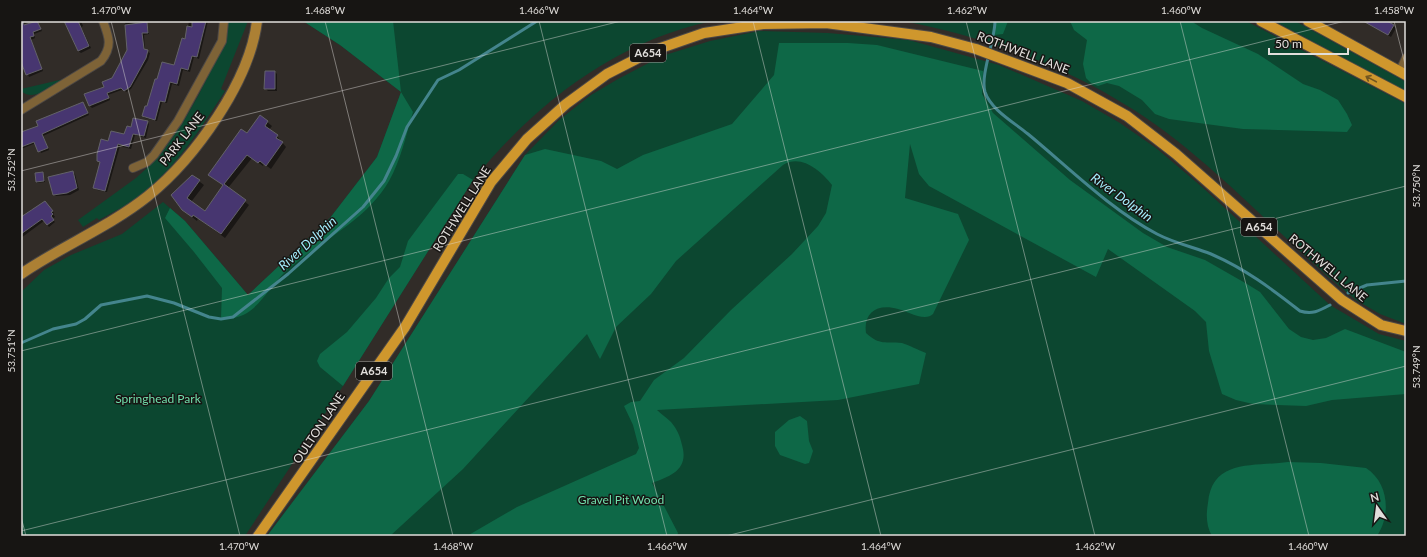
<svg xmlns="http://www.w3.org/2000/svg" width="1427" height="557" viewBox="0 0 1427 557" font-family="Lato,sans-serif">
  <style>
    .green { fill: #0c4730 }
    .forest { fill: #0e6847 }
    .shadow { fill: #0007 }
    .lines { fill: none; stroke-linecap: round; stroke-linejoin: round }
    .stream { stroke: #44858d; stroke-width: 3 }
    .building { fill: #473670; stroke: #636268 }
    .street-casing { stroke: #4d4845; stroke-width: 10 }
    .secondary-casing { stroke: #4d4845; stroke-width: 12 }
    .primary-casing { stroke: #4d4845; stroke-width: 12 }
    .street { stroke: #7e6337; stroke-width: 8 }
    .secondary { stroke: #ac8034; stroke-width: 10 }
    .primary { stroke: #cf972d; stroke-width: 10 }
    .oneway { stroke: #735620 }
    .ticks { fill: none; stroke: #e1dedb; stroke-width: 1; stroke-opacity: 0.45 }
    .labels { text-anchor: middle; stroke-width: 3; stroke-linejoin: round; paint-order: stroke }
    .shield { fill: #171513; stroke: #a4a29f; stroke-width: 1 }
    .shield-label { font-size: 11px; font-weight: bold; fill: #e1dedb }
    .street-label { font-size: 12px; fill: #e1dedb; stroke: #171513 }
    .park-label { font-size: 12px; fill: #71dfac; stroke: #171513 }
    .water-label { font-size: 13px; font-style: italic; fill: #a4eefd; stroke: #171513 }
    .neatline { fill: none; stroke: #e1dedb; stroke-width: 1.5 }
    .ticks-label { font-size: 10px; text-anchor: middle; fill: #e1dedb }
  </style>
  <rect width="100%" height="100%" fill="#312c28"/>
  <!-- green -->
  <g class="green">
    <path d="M228,21H248L221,89L225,91C201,128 178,165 143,193C130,204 113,212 99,220L97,218L83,227L78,220L136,178L158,158L182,124L198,96L226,41Z"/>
    <path d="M303,21H712C614,42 535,104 473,180L343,386L245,536H21V292L44,270L71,255L122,234L163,202L185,221L248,295L330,218L377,157L401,92L340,45Z"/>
    <path d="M903,21H1246L1406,104V324L1380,314L1356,300C1297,252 1244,195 1185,147C1103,80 1006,41 903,21Z"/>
    <path d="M1274,21H1295L1406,82V91Z"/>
    <path d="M759,31L828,33L909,40L999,65L1082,101L1120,123L1156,148L1202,187L1330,305L1379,334L1406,341V536H267L369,401L525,155L559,120L591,95L618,79L662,56L710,41Z"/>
    <path d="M64,79C52,85 34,103 21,91V89Z"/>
  </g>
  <!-- forest -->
  <g class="forest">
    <path d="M303,21H393L401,92L413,112C406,135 401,160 389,181C365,223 318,241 284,273C273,284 260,305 247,313C238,318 231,319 221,319L222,288L194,252L165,218L170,208L185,221L248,295L330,218L377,157L401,92L340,45Z"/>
    <path d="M995,21H1008L1003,34L994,35Z"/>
    <path d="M1070,21H1191L1202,28L1258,54L1303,84L1320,90L1338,100L1347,114L1352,125L1347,132L1243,129L1169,119L1155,114L1142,100L1119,86L1107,83L1098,86L1091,83L1086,78L1083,64L1087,40L1074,30Z"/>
    <path d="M779,43H848L877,45L983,71L982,94L993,113L1070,180L1143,233L1167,247L1205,260L1247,284L1260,292L1289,329L1301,337L1313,340L1326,338L1345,329L1406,352V394L1332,400L1306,406L1253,404L1236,400L1222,394L1209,351L1206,322L1195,311L1108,249L1096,277L929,186L919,174L910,144L905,198L958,214L969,240L933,314C931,316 928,317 925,317C915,317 907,311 898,309C878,303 863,312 866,333C880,346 885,341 902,343C909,345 918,350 926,353L919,384L838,400L657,410C661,414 667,418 671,422C677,429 680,436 682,445C689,469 672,476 652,483L678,533L677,536H467L517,507L636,454L639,448L633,425L624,406L631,402L640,401L654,380L684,358L731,310L792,254L818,226L826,213L832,185C820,170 801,154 783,165L676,261L651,294L616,327L600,359L587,334L463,469L390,536H267L369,401L525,155L545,149L601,161L617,169L643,155L732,124L774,75Z"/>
    <path d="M458,174H463L473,180L343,386L320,367L317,361L320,354L347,332L376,298L389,278L400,267L408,241Z"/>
    <path d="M800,416L807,421L809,441L813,451L809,463L805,464L780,455L775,446V432L789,420Z"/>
    <path d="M1288,462L1321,463L1366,468C1389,483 1391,515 1377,536H1212C1206,526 1206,514 1208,503C1212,458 1255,467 1288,462Z"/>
  </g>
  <!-- shadow -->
  <g class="shadow">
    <path d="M21,21H24L26,25L37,21L42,31L34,34L35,38L31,40L43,71L29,77L21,59Z"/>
    <path d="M64,21H81L83,26L81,27L91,48L81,53L78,51Z"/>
    <path d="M125,21H147L149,34L144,35L145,51L150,53L148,60L131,89L126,92L124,89L108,95L110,100L92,108L90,106L112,79L128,50Z"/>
    <path d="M189,21H208L199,59L194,57L190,72L183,70L179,86L172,84L167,103L162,102L157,121L145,118L143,116L158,80L175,66L186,40Z"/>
    <path d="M1376,21H1386L1396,28L1391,37L1373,26Z"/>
    <path d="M275,72L277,74V91H268L265,88Z"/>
    <path d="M83,103L89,115L43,136L49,150L41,153L36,143L21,149V133L39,126Z"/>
    <path d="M260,116L272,126L269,130L277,136L286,147L271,169L264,164L263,166L252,158L228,188L249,205L225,238L198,218L197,221L182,209L192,176L204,185L191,202L205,212L224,186L209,175L247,135Z"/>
    <path d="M147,122L149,124L146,138L135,135L131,149L120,146L107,192L97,190L95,187L100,163L98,161L109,142L125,135L132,128Z"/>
    <path d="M72,172L75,174L79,190L70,195L56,196L54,194Z"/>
    <path d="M43,173L45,182L37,183V182Z"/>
    <path d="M47,205L54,213L53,214L55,217L52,219L55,222L49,227L44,221L21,238V218L32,209L34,211Z"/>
  </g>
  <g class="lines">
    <!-- stream -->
    <g class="stream">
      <path d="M995,21C995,40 980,75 985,92C991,110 1015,123 1028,134C1068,167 1111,210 1157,234C1174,243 1193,247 1211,254C1244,268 1272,289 1300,311C1312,315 1319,311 1330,305"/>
      <path d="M1348,293L1367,285L1406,281"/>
      <path d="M21,343L53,329L76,324L85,319L101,305L147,296L174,303L209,317L221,319L233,317L288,274L363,207L384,181L396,156L407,127L438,80L459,70L537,21"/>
    </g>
  </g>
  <!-- building -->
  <g class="building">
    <path d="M21,21H23L24,25L37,21L41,29L33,32L34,36L30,37L42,69L26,75L21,62Z"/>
    <path d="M64,21H78L89,46L78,51Z"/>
    <path d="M192,21H206L197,57L192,56L188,70L181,68L177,84L170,82L165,102L160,101L155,120L142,116L145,106H147L155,79H157L162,62L174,65L182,38L185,39L187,26L192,27Z"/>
    <path d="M1363,21H1387L1394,25L1388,35Z"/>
    <path d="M147,22L148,33H142L144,49L148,50L146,58L130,87L124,91L121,88L107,93L109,98L89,106L84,94L104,87L102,82L112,78L127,50L125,25Z"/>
    <path d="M265,71H275V89H264Z"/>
    <path d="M83,102L88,113L42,134L48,148L38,152L34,142L21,147V132L38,126L36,121Z"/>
    <path d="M260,115L268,121L265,126L278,135L276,138L283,142L266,166L260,161L258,163L247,155L224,184L246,200L221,234L193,215L192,217L182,210L171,195L192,175L200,180L187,198L205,211L223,185L208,175L241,129L247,133Z"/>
    <path d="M133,118L148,121L144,136L133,134L129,147L118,144L105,191L93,188L100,162L97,161V154L101,139L108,141L111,131L124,134L127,126L131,127Z"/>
    <path d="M73,171L77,188L67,193L53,195L48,177Z"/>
    <path d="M43,172L44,181L36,182L35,173Z"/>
    <path d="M45,201L53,211L51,212L53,214L51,216L54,220L47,225L42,219L21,234V217Z"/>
  </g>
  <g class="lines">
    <defs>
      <g id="street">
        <path d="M1400,71L1406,58"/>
        <path d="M21,110L101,61C113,46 109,37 103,21"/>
        <path d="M133,168L147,162L154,155L178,121L222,41L224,21"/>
      </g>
      <path id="secondary" d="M21,274C62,246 109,227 148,196C195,158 250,81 257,21"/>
      <g id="primary">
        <path d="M1261,21L1406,97"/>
        <path d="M1308,21L1406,75"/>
        <path d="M258,536L405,327L491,182L527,139L566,104L607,74L652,51L704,33L763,24L826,23L931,37L976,49L1067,83L1127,116L1176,154L1342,300L1381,325L1406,331"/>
      </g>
    </defs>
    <!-- street casing -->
    <use href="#street" class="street-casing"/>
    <!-- secondary casing -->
    <use href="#secondary" class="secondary-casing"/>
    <!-- primary casing -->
    <use href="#primary" class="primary-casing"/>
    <!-- street -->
    <use href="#street" class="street"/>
    <!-- secondary -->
    <use href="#secondary" class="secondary"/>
    <!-- primary -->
    <use href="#primary" class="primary"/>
  </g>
  <!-- one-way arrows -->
  <defs><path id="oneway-shaft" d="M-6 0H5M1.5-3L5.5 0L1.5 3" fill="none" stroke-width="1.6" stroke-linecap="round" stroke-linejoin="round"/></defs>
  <use class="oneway" href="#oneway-shaft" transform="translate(1371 79) rotate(-152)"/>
  <!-- ticks -->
  <path class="ticks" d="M111,21L240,536M325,21L453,536M539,21L667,536M753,21L881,536M966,21L1095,536M1180,21L1309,536M1394,21L1406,68M21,171L621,21M21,351L1345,21M21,517L26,536M21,531L1406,186M726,536L1406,366"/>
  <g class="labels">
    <!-- shield labels -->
    <g class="shield">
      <rect x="630" y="44" width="36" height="18" rx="3"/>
      <rect x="1241" y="218" width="36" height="18" rx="3"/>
      <rect x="356" y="362" width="36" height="18" rx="3"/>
    </g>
    <g class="shield-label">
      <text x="648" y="57">A654</text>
      <text x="1259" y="231">A654</text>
      <text x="374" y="375">A654</text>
    </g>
    <!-- street labels -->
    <g class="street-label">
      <text transform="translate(1023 53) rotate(21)" y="4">ROTHWELL LANE</text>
      <text transform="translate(182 139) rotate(-52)" y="4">PARK LANE</text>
      <text transform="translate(462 209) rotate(-58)" y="4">ROTHWELL LANE</text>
      <text transform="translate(1328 268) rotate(40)" y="4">ROTHWELL LANE</text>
      <text transform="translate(319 428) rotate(-56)" y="4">OULTON LANE</text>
    </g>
    <!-- park labels -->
    <g class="park-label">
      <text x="158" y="403">Springhead Park</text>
      <text x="621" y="504">Gravel Pit Wood</text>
    </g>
    <!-- water labels -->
    <g class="water-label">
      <text transform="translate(1122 197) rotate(36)" y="5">River Dolphin</text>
      <text transform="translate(307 243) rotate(-42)" y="5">River Dolphin</text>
    </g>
  </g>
  <!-- border -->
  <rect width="1427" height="557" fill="none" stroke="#171513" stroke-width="44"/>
  <!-- north arrow -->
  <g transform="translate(1377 507) rotate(346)" stroke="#171513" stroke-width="3" paint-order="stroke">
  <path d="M0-3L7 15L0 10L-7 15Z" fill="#e1dedb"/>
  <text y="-6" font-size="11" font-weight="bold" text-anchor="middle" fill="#e1dedb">N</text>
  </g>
  <!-- scale -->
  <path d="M1269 48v6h79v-6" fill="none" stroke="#e1dedb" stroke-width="2"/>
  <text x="1275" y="48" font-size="12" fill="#e1dedb" stroke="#171513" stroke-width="3" paint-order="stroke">50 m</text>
  <rect x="22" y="22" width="1383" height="513" class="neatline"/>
  <g class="ticks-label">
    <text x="111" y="14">1.470°W</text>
    <text x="325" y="14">1.468°W</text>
    <text x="539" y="14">1.466°W</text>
    <text x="753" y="14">1.464°W</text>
    <text x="967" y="14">1.462°W</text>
    <text x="1181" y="14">1.460°W</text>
    <text x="1394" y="14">1.458°W</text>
    <text transform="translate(11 170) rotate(-90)" y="4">53.752°N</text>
    <text transform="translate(1416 186) rotate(-90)" y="4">53.750°N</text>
    <text transform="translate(11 351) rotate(-90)" y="4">53.751°N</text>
    <text transform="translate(1416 367) rotate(-90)" y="4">53.749°N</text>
    <text x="239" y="550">1.470°W</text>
    <text x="453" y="550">1.468°W</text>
    <text x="667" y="550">1.466°W</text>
    <text x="881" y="550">1.464°W</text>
    <text x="1095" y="550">1.462°W</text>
    <text x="1308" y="550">1.460°W</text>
  </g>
</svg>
